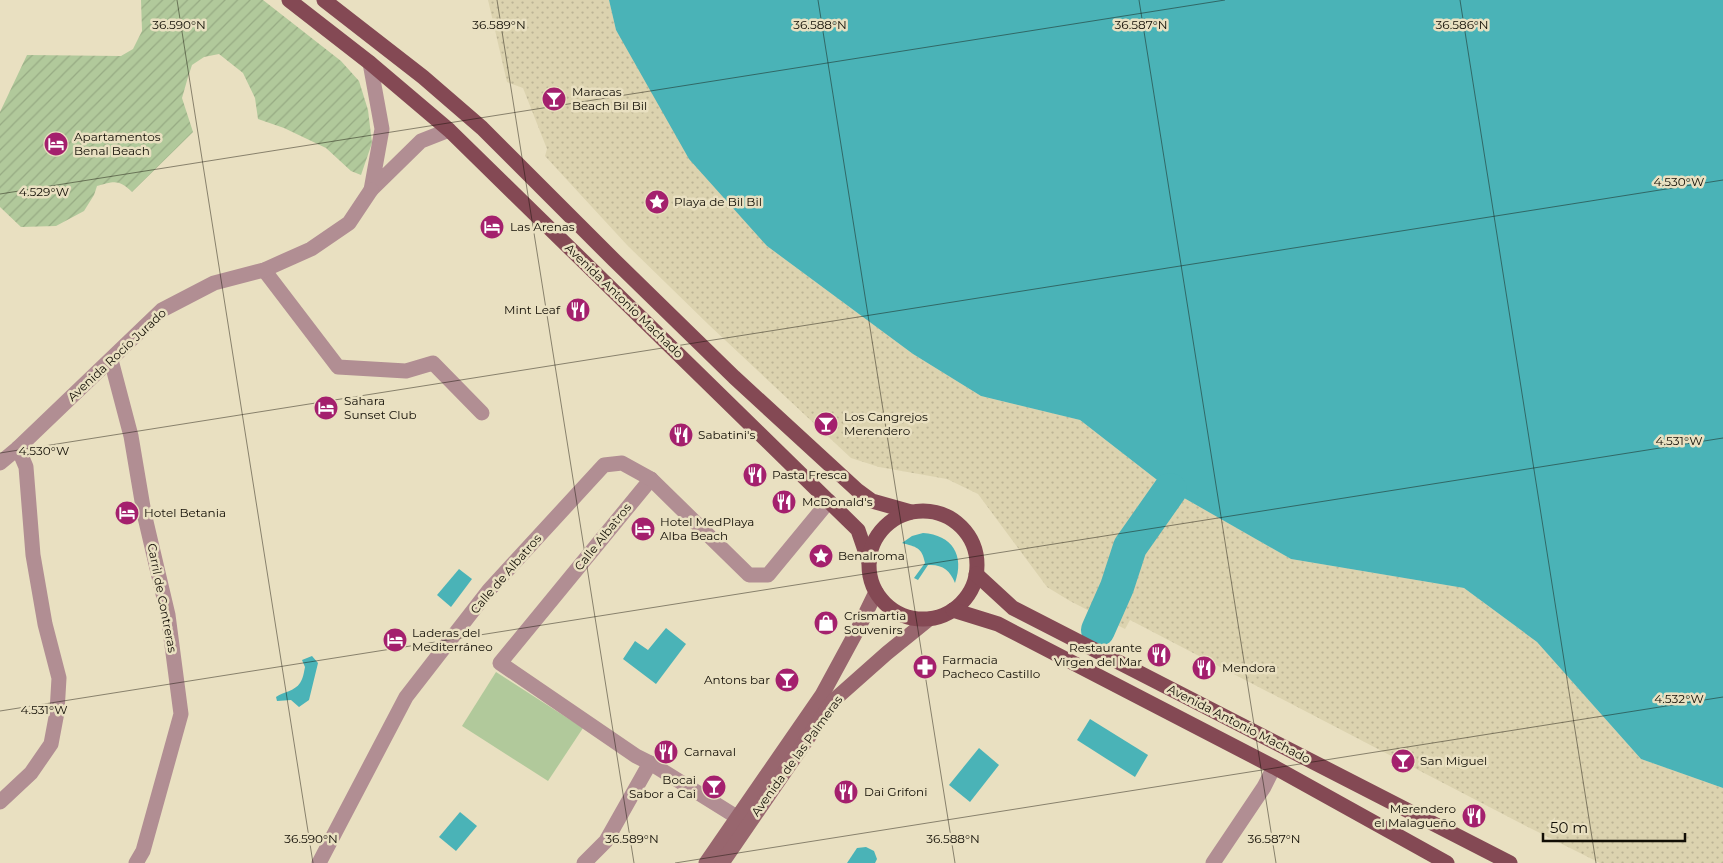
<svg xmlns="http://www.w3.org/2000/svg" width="1723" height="863" viewBox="0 0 1723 863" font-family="Montserrat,sans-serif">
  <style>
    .grass { fill: #b1c99b }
    .sand { fill: url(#sand-dots) }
    .garden { fill: url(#garden-furrows) }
    .water { fill: #4ab3b7 }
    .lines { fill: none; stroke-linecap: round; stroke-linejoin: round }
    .river { stroke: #4ab3b7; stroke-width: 34 }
    .street { stroke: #b18e93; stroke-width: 15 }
    .secondary { stroke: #98666e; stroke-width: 15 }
    .primary { stroke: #844954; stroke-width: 15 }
    .ticks { fill: none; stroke: #120e05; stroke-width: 1; stroke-opacity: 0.45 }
    .labels { text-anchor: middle; stroke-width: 5; stroke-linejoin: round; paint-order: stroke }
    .poi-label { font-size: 12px; fill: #120e05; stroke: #e9e0c1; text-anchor: start }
    .street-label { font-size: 12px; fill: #120e05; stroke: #e9e0c1 }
    .ticks-label { font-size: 12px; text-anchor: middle; fill: #120e05; stroke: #e9e0c1; stroke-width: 5; stroke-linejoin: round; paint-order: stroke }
  </style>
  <defs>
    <pattern id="sand-dots" width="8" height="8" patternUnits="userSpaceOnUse" patternTransform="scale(1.25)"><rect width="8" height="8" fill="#dcd3af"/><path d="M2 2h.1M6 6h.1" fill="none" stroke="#bcb495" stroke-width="1.8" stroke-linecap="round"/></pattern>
    <pattern id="garden-furrows" width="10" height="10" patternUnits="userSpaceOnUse" patternTransform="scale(1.25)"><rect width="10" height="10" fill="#b1c99b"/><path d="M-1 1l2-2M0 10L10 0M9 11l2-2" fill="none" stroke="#97ab84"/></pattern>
  </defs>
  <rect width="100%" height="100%" fill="#e9e0c1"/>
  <!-- grass -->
  <path class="grass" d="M496,672L583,728L548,781L462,726Z"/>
  <!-- sand -->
  <path class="sand" d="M488,0H609L616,30L767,246L913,354L981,396L1080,420L1170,490L1291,559L1464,588L1537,642L1641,759L1723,788V863H1600L1524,825L1130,620L1125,629L1070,601L1047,587L978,494L947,479L879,467L851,458L709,325L627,245L545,156L547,149L523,88L507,82Z"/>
  <!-- garden -->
  <path class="garden" d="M141,0H263L341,61L359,81L368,110L372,143L361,175L351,171L326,148L284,128L258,119L255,98L243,73L219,54L204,57L192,65L188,77L182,98L193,132L132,192C119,179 114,181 97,186L94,195L84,211L56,226L21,227L0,207V112L27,55L121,56L133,49L142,31Z"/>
  <!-- water -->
  <g class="water">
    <path d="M609,0H1723V788L1641,759L1537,642L1464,588L1291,559L1170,490L1080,420L981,396L913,354L767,246L689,159L616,30Z"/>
    <path d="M923,533C952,535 965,555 955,583C950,570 942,564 928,565L918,580L914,578L925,563C922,547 916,547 902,543L912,536Z"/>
    <path d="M459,569L472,579L451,607L437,595Z"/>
    <path d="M666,628L686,644L656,684L623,659L635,641L648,650Z"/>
    <path d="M312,656L318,663L309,700L299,707L291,700L277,701L276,697C283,692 295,691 300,683C303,679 304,672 305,667L302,660Z"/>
    <path d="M1090,719L1148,755L1135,777L1077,740Z"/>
    <path d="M979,748L999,765L970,802L949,785Z"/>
    <path d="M460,812L477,826L456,851L439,837Z"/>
    <path d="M866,847L874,851L877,859L875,863H847L857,848Z"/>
  </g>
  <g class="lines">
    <!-- river -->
    <path class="river" d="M1098,630L1117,587L1130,547L1170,490"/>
    <!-- street -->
    <g class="street">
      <path d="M370,63L382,129L371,190L421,141L449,130"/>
      <path d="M264,270L338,367L406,371L433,363L482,413"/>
      <path d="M111,360L131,436L144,513L168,615L181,714L143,851L136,863"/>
      <path d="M0,463L18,448L162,310L214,283L264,270L311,249L349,223L371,190"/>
      <path d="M651,479L500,663L636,756L650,763L748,824"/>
      <path d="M0,802L31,773L51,744L57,712L59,678L45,624L33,555L26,467L18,448"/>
      <path d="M319,863L406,697L489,590L604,465L622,463L651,479L749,575H768L829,501"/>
      <path d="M584,863L606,841L650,763"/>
      <path d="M1213,863L1264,787L1274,767"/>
    </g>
    <!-- secondary -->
    <g class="secondary">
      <path d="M706,863L822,695L860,625L876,592"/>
      <path d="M722,863L834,700L887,653L929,619"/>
    </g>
    <!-- primary -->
    <g class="primary">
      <path d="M289,0L370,63L449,130L858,530L869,562"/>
      <path d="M324,0L423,77L482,128L614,260L734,377L857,490L872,501L911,512"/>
      <circle cx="923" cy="565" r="54"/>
      <path d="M976,574L1013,608L1510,863"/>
      <path d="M953,610L998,624L1274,767L1447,863"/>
    </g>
  </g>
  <!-- ticks -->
  <path class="ticks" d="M177,0L313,863M497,0L634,863M818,0L955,863M1139,0L1276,863M1460,0L1596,863M0,194L1225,0M0,453L1723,180M0,711L1723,438M675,863L1723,697"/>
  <!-- icons -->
  <defs>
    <symbol id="bar-disc" viewBox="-11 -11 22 22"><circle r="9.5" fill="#a4206d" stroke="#e9e0c1"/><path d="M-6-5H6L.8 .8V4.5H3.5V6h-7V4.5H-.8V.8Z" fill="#fff"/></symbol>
    <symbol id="hotel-disc" viewBox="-11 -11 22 22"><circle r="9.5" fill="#a4206d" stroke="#e9e0c1"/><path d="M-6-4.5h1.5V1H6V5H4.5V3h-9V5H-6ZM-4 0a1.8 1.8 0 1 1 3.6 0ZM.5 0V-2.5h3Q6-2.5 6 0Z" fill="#fff"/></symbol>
    <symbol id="sight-disc" viewBox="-11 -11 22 22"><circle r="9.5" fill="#a4206d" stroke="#e9e0c1"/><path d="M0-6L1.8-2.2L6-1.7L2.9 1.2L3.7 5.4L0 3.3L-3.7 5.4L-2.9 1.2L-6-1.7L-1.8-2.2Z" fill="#fff"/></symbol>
    <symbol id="restaurant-disc" viewBox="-11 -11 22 22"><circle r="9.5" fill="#a4206d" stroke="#e9e0c1"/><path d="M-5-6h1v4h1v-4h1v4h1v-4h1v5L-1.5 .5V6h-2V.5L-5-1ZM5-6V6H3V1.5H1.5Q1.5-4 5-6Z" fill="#fff"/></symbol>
    <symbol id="shop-disc" viewBox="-11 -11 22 22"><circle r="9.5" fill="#a4206d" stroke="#e9e0c1"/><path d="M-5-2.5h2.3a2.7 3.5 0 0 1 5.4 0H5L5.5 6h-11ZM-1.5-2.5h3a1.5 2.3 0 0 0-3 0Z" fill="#fff"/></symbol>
    <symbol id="pharmacy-disc" viewBox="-11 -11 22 22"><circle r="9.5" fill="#a4206d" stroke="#e9e0c1"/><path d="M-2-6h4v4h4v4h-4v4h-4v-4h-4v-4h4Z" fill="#fff"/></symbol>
  </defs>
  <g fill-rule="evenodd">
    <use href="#bar-disc" x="540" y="85" width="28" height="28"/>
    <use href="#hotel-disc" x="42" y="130" width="28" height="28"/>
    <use href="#sight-disc" x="643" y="188" width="28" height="28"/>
    <use href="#hotel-disc" x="478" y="213" width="28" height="28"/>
    <use href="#restaurant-disc" x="564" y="296" width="28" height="28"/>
    <use href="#hotel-disc" x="312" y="394" width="28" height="28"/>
    <use href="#bar-disc" x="812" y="410" width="28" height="28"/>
    <use href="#restaurant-disc" x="667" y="421" width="28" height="28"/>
    <use href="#restaurant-disc" x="741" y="461" width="28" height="28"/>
    <use href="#restaurant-disc" x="770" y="488" width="28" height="28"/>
    <use href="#hotel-disc" x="113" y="499" width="28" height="28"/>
    <use href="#hotel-disc" x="629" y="515" width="28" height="28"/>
    <use href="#sight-disc" x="807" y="542" width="28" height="28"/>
    <use href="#shop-disc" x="812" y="609" width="28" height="28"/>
    <use href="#hotel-disc" x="381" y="626" width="28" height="28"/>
    <use href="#restaurant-disc" x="1145" y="641" width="28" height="28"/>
    <use href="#pharmacy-disc" x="911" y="653" width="28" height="28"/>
    <use href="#restaurant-disc" x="1190" y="654" width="28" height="28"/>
    <use href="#bar-disc" x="773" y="666" width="28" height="28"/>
    <use href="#restaurant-disc" x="652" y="738" width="28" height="28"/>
    <use href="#bar-disc" x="1389" y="747" width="28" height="28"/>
    <use href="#bar-disc" x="700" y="773" width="28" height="28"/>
    <use href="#restaurant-disc" x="832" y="778" width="28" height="28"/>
    <use href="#restaurant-disc" x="1460" y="802" width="28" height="28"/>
  </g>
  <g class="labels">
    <!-- poi labels -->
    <g class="poi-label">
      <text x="572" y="96">Maracas<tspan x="572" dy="14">Beach Bil Bil</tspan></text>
      <text x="74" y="141">Apartamentos<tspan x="74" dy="14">Benal Beach</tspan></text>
      <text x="674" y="206">Playa de Bil Bil</text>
      <text x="510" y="231">Las Arenas</text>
      <text x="560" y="314" text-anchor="end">Mint Leaf</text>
      <text x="344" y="405">Sahara<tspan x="344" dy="14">Sunset Club</tspan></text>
      <text x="844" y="421">Los Cangrejos<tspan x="844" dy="14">Merendero</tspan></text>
      <text x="698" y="439">Sabatini's</text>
      <text x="772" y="479">Pasta Fresca</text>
      <text x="802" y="506">McDonald's</text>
      <text x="144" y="517">Hotel Betania</text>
      <text x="660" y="526">Hotel MedPlaya<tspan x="660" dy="14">Alba Beach</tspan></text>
      <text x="838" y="560">Benalroma</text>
      <text x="844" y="620">Crismartia<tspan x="844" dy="14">Souvenirs</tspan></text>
      <text x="412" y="637">Laderas del<tspan x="412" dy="14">Mediterráneo</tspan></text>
      <text x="1142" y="652" text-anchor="end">Restaurante<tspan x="1142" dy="14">Virgen del Mar</tspan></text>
      <text x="942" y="664">Farmacia<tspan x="942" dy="14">Pacheco Castillo</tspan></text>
      <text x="1222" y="672">Mendora</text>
      <text x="770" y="684" text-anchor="end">Antons bar</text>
      <text x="684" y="756">Carnaval</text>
      <text x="1420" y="765">San Miguel</text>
      <text x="696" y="784" text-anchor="end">Bocai<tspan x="696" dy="14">Sabor a Cai</tspan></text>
      <text x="864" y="796">Dai Grifoni</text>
      <text x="1456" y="813" text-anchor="end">Merendero<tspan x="1456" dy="14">el Malagueño</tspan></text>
    </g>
    <!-- street labels -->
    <g class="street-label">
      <text transform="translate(624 301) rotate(44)" y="4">Avenida Antonio Machado</text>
      <text transform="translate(117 355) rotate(-43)" y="4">Avenida Rocío Jurado</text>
      <text transform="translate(603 537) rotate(-51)" y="4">Calle Albatros</text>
      <text transform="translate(506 574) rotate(-49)" y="4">Calle de Albatros</text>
      <text transform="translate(162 598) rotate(79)" y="4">Carril de Contreras</text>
      <text transform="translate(1239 724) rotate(27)" y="4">Avenida Antonio Machado</text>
      <text transform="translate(797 756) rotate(-54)" y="4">Avenida de las Palmeras</text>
    </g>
  </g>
  <g class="ticks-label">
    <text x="179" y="29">36.590°N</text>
    <text x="499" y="29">36.589°N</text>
    <text x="820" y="29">36.588°N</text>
    <text x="1141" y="29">36.587°N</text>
    <text x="1462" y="29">36.586°N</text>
    <text x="1679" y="186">4.530°W</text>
    <text x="44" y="196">4.529°W</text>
    <text x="1679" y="445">4.531°W</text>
    <text x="44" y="455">4.530°W</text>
    <text x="1679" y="703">4.532°W</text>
    <text x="44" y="714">4.531°W</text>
    <text x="311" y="843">36.590°N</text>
    <text x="632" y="843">36.589°N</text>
    <text x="953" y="843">36.588°N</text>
    <text x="1274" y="843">36.587°N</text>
  </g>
  <!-- scale -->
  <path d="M1543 833v8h142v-8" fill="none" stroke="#120e05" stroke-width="2.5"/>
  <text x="1550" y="833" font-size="15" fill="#120e05" stroke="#e9e0c1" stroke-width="4" paint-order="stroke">50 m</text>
</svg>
